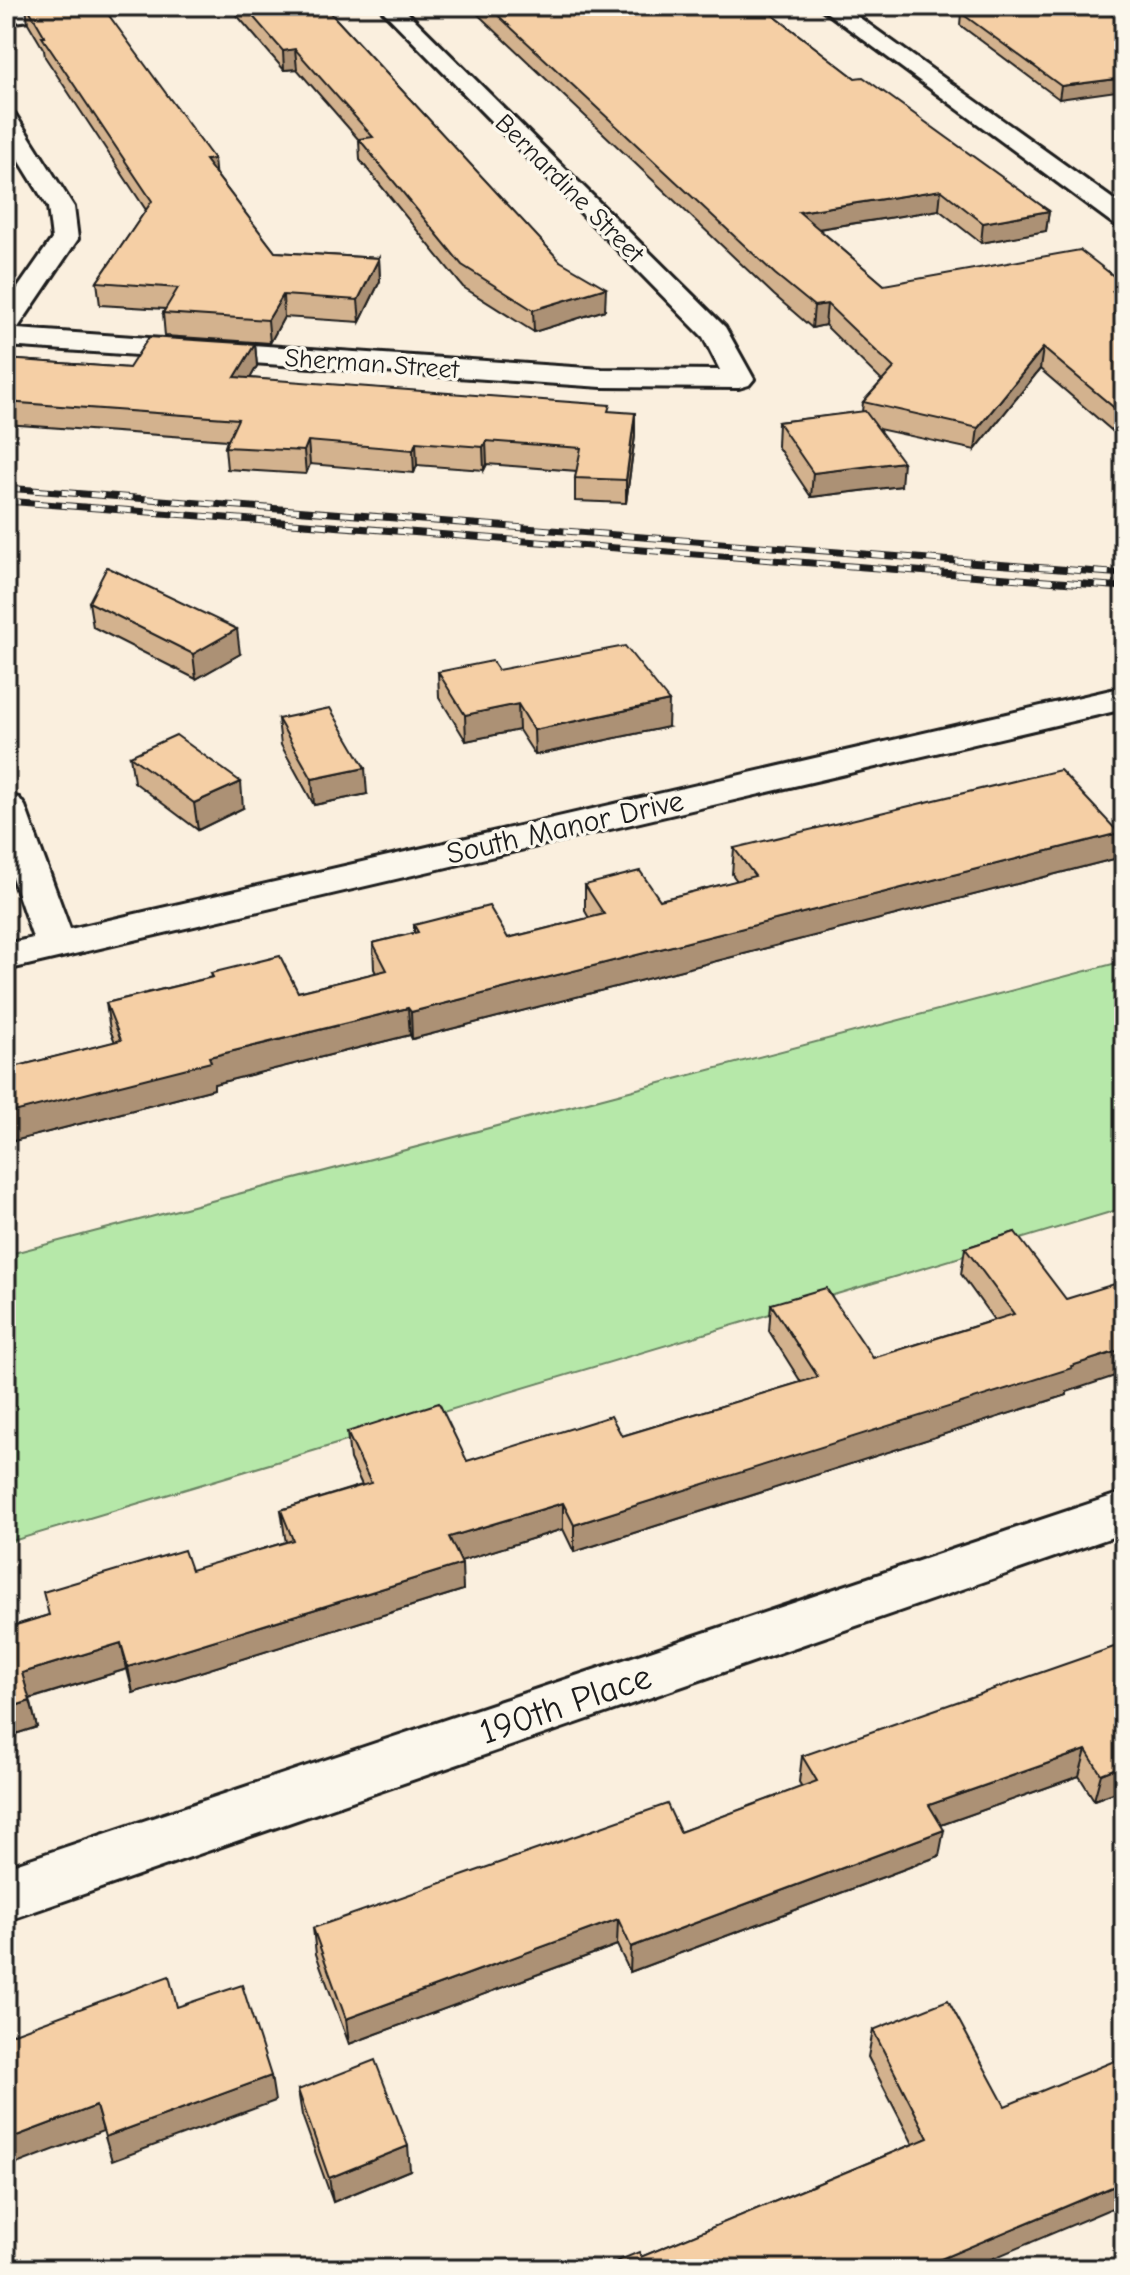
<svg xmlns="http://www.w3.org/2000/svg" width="1130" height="2275" viewBox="0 0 1130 2275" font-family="'Comic Neue',sans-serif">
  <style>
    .green { fill: #b6e8a9; stroke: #698262; stroke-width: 2 }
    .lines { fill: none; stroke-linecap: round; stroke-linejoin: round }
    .minor-casing { stroke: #1c1c1c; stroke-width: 6 }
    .tertiary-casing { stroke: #1c1c1c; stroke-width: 6 }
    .minor { fill: #fbf7ec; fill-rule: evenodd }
    .tertiary { fill: #fbf7ec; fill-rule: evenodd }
    .rail-casing { stroke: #1c1c1c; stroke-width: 7 }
    .rail { stroke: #fbf7ec; stroke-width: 5; stroke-dasharray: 14; stroke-linecap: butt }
    .wall { fill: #d3b28e; stroke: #1c1c1c; stroke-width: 2 }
    .shaded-wall { fill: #ac9174; stroke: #1c1c1c; stroke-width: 2 }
    .building { fill: #f5cfa5; stroke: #1c1c1c; stroke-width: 2 }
    .labels { text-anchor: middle; stroke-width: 7; stroke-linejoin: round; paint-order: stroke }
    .far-street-label { font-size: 26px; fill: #1c1c1c; stroke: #fbf7ec }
    .street-label { font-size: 30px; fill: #1c1c1c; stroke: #fbf7ec }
    .near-street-label { font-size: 36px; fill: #1c1c1c; stroke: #fbf7ec }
  </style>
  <rect width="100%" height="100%" fill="#faefde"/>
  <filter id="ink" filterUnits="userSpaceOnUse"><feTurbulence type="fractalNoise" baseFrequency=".0125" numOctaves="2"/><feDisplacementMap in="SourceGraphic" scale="16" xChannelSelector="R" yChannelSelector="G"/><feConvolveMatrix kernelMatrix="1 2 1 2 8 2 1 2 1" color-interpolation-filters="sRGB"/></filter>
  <g filter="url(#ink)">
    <!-- green -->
    <path class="green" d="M1124,961V1208L6,1543V1255Z"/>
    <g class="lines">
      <defs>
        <g id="minor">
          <path d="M33,6H97L86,13L6,23V9Z"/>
          <path d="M378,6H401L725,327L754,379L749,385L739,388L602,387L6,346V305L52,239L48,207L6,139V112L15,114L74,207L78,239L17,329L602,369L720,370L703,337Z"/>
          <path d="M1124,687V709L6,970V944L33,938L6,860V795L19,798L25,806L70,929Z"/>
          <path d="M1124,1492V1533L6,1921V1867Z"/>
        </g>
        <path id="tertiary" d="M818,6H843L1124,207V227L1115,225Z"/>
      </defs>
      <!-- minor casing -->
      <use href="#minor" class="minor-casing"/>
      <!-- tertiary casing -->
      <use href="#tertiary" class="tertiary-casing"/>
      <!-- minor -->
      <use href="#minor" class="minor"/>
      <!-- tertiary -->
      <use href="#tertiary" class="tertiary"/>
      <defs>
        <g id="rail">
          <path d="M6,488L1124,574"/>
          <path d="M6,501L1124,587"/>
        </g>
      </defs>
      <!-- rail casing -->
      <use href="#rail" class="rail-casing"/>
      <!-- rail -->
      <use href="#rail" class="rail"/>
    </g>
    <!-- wall -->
    <g class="wall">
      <path d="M26,6H102L215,173L275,252L379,258L380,281L360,322L284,317L270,343L165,336L163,313L165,309L100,305L97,282L146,210L45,57L44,50L28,23Z"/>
      <path d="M229,6H324L605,310L534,332L463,287L360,160L359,140L297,69L284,70Z"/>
      <path d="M469,6H761L855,78L1049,211L1046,231L981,243L939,210L819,229L884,285L1124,284V441L1040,369L975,450L879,429L901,486L811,497L777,446L778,422L862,412L863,402L882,381L825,325L812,328L774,295Z"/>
      <path d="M961,13L1124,23L1059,99L960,25Z"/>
      <path d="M255,344L257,366L250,378L610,412L635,436L626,503L575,501V478L577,471L487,464L484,470L417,465L414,473L310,464L306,474L227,469L225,447L227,440L6,424V359L129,368Z"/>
      <path d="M89,602L240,654L196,679L93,627Z"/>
      <path d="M498,670L668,727L535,755L519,730L466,741L439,697L438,672Z"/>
      <path d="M278,719L367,794L314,805L281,745Z"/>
      <path d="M130,756L243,808L198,830L134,782Z"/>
      <path d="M734,848L1114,859L412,1039L410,1035L214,1084V1089L6,1143V1069L115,1042L110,1030L106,1003L212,977L211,973L298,992L376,973L374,969L373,943L414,933V925L508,938L589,918L585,911V885L660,900L737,881L732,874Z"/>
      <path d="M1015,1232L1067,1392V1395L574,1552L563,1529L460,1561L463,1590L133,1693L127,1669L30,1699L37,1727L6,1737V1628L286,1542L285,1537L281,1510L362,1485L350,1459L347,1432L467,1461L622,1436L801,1382L769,1331L771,1304L873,1358L994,1320L961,1274L965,1248Z"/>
      <path d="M1124,1662V1789L1094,1800L1079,1776L941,1825L939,1856L630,1972L617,1945L349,2044L316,1954L313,1928L680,1832L802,1787L799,1782L802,1756Z"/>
      <path d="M873,2030L1029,2243L641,2257L913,2144L868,2057Z"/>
      <path d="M298,2090L410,2170L333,2202L302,2115Z"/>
    </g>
    <!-- shaded-wall -->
    <g class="shaded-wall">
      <path d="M295,49L297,69L284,70L283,51Z"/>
      <path d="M1124,78V90L1059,99L1061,86Z"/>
      <path d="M214,159L216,180L205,160Z"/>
      <path d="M941,190L939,210L798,232L799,212Z"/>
      <path d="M1049,211L1046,231L981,243L983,223Z"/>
      <path d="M379,258L380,281L360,322L358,300Z"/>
      <path d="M606,288L605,310L534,332L533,310Z"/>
      <path d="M1124,289V310L1113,291Z"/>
      <path d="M283,295L284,317L270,343L268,320Z"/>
      <path d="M827,304L825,325L812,328L814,306Z"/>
      <path d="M255,344L257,366L238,400L235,377Z"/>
      <path d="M1043,348L1040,369L975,450L978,428Z"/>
      <path d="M635,413V436L626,503V480Z"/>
      <path d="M308,441L310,464L306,474L304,451Z"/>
      <path d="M486,441L487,464L484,470L483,447Z"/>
      <path d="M416,442L417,465L414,473L413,450Z"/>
      <path d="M903,462L901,486L811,497L813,473Z"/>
      <path d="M237,629L240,654L196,679L193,654Z"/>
      <path d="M669,701L668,727L535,755L534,730Z"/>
      <path d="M518,704L519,730L466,741L465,715Z"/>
      <path d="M365,768L367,794L314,805L312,779Z"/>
      <path d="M241,782L243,808L198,830L194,803Z"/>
      <path d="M1119,833L1114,859L412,1039L411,1012Z"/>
      <path d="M408,1008L410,1035L214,1084V1089L6,1143V1114L209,1057Z"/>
      <path d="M1124,1349V1373L1067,1392V1395L574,1552V1525Z"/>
      <path d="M563,1503V1529L451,1564L449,1537Z"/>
      <path d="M462,1564L463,1590L133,1693L128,1667Z"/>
      <path d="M121,1643L127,1669L29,1699L22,1673Z"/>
      <path d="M30,1701L37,1727L6,1737V1709Z"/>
      <path d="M1086,1750L1079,1776L924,1831L929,1805Z"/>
      <path d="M1124,1765V1789L1094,1800L1101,1774Z"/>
      <path d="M944,1830L939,1856L630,1972L631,1947Z"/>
      <path d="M618,1919L617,1945L349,2044L346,2019Z"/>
      <path d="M271,2076L275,2101L112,2161L105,2137Z"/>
      <path d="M96,2106L103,2131L6,2168V2140Z"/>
      <path d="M408,2146L410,2170L333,2202L329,2178Z"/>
      <path d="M1124,2182V2203L968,2269H917Z"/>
    </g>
    <!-- building -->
    <g class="building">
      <path d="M27,6H102L214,159L205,160L275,252L379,258L358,300L283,295L268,320L163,313L178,288L97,282L152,201L42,37H45Z"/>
      <path d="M244,6H324L560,261L606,288L533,310L462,265L359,139L373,137L295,49L283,51Z"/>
      <path d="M488,6H761L855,78L863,77L1049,211L983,223L941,190L799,212L884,285L1080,250L1124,284V289L1113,291L1124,299V416L1043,348L978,428L863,402L894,368L827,304L814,306L775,274Z"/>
      <path d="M1013,6H1098L1124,23V78L1061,86L961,13Z"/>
      <path d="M149,337L255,344L235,377L610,405L608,411L635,413L626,480L575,478L581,448L486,441L483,447L416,442L413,450L308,441L304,451L225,447L238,419L6,402V359L129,368Z"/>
      <path d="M865,411L903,462L813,473L778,422Z"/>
      <path d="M107,567L237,629L193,654L89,602Z"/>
      <path d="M625,646L669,701L534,730L518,704L465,715L438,672L492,661L498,670Z"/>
      <path d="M330,708L365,768L312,779L278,719Z"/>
      <path d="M176,735L241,782L194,803L130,756Z"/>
      <path d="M1060,770L1119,833L411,1012L408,1008L209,1057L211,1062L6,1114V1069L121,1040L106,1003L213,977L211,973L280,956L298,992L387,970L373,943L418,932L414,925L489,906L508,938L604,914L585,885L640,871L660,900L755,876L734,848Z"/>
      <path d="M1015,1232L1066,1299L1124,1281V1349L1071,1366L1072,1368L574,1525L563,1503L449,1537L462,1564L128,1667L121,1643L22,1673L30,1701L6,1709V1628L49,1615L43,1592L184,1550L191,1570L293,1540L281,1510L371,1483L347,1432L439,1403L467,1461L611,1416L622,1436L818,1377L771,1304L826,1288L873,1358L1014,1314L965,1248Z"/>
      <path d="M1114,1647L1124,1662V1765L1101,1774L1086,1750L929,1805L944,1830L631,1947L618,1919L346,2019L313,1928L667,1804L680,1832L817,1781L802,1756Z"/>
      <path d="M169,1976L177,2007L242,1985L271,2076L105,2137L96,2106L6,2140V2036Z"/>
      <path d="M948,2000L1005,2106L1124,2057V2182L917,2269H598L639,2252L641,2257L928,2138L873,2030Z"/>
      <path d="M375,2060L408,2146L329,2178L298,2090Z"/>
    </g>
  </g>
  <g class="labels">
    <!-- far-street labels -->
    <g class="far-street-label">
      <text transform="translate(570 188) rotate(45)" y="9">Bernardine Street</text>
      <text transform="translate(372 363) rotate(4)" y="9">Sherman Street</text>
    </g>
    <!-- street labels -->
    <g class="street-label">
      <text transform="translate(565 827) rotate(-13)" y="10">South Manor Drive</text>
    </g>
    <!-- near-street labels -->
    <g class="near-street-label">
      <text transform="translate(565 1703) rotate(-19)" y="13">190th Place</text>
    </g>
  </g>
  <!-- margin -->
  <rect width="1130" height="2275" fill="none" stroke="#fbf7ec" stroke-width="32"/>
  <rect x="16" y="16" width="1098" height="2243" fill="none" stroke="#1c1c1c" stroke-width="3" filter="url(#ink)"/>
</svg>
